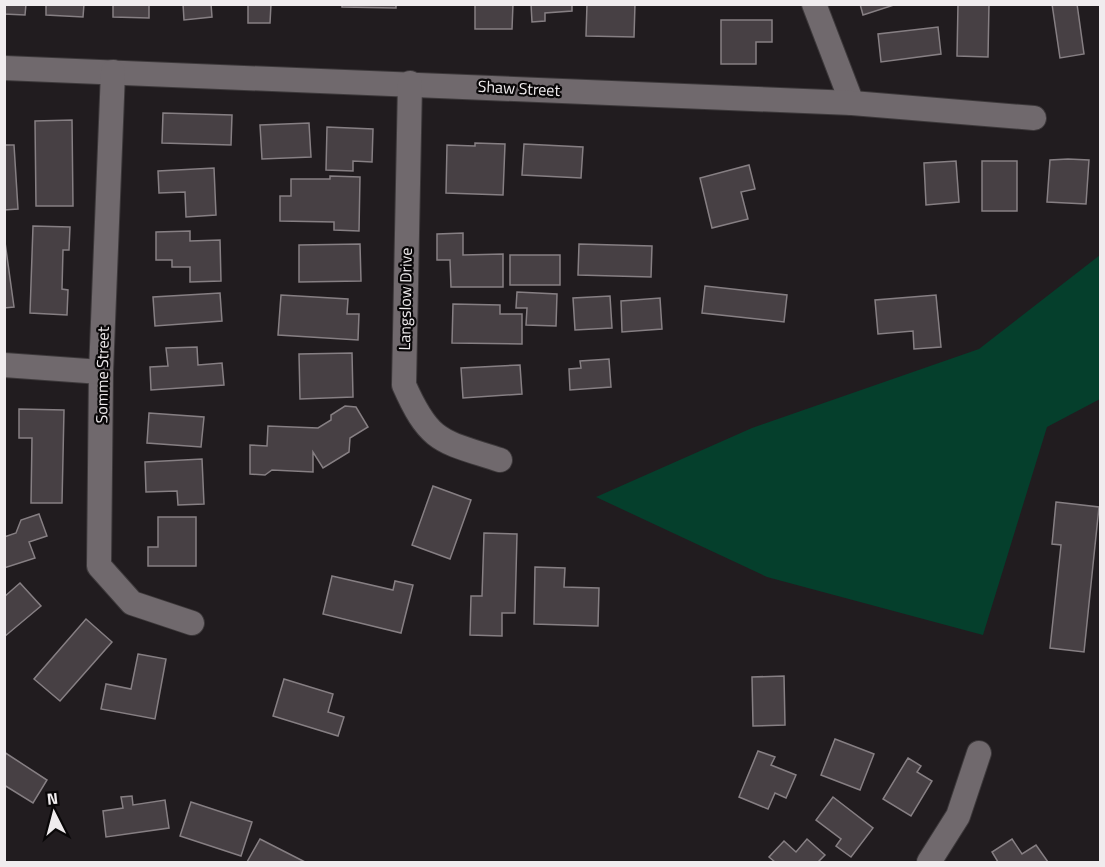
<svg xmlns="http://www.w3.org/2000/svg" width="1105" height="867" viewBox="0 0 1105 867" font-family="'Titillium Web',sans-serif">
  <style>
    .green { fill: #053f2c }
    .building { fill: #474044; stroke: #867f83; stroke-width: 1.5 }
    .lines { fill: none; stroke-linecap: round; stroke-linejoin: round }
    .minor-casing { stroke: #3d393b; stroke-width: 26 }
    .minor { stroke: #70696d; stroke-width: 24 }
    .labels { text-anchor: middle; stroke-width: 4.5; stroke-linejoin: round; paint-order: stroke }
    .street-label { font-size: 16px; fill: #f0ecee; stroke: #090708 }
  </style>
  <rect width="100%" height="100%" fill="#211c1f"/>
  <!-- green -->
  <path class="green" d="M1100,255V399L1047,427L983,635L767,577L596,497L752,428L979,349Z"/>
  <!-- building -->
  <g class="building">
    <path d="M4,4H26L25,15L4,14Z"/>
    <path d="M46,4H84L83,17L46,15Z"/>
    <path d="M113,4H149V18L113,17Z"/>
    <path d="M183,4H211L212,17L184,20Z"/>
    <path d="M248,4H271L270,23H248Z"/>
    <path d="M342,4H396V8L342,7Z"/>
    <path d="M475,4H513L512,29H475Z"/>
    <path d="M531,4H572V11L545,13V21L532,22Z"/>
    <path d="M587,4H635L634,37L586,36Z"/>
    <path d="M860,4H894V5L863,15Z"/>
    <path d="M958,4H989L988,57L957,56Z"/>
    <path d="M1052,4H1077L1084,54L1060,58Z"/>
    <path d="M721,20H772V42H756V64H721Z"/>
    <path d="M938,27L941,54L881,62L878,34Z"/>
    <path d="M163,113L232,115L231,145L162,143Z"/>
    <path d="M72,120L73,206H36L35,121Z"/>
    <path d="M309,123L311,157L262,159L260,125Z"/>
    <path d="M327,127L373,129L372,162L353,161V171L326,170Z"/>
    <path d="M475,143L505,144L503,195L446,193L447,145L475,146Z"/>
    <path d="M524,144L583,147L581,178L522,175Z"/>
    <path d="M4,145H14L18,209L4,210Z"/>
    <path d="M1068,159L1089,160L1086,204L1047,202L1050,160Z"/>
    <path d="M956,161L959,202L926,205L924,163Z"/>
    <rect x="982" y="161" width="35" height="50"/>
    <path d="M749,165L755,189L741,192L748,219L712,228L700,178Z"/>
    <path d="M214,168L216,215L186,217L185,192L159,193L158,171Z"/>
    <path d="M330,176L360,177L359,231L334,230V222L280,221V196H291V179H330Z"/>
    <path d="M33,226L70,227L69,250H63L62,289L68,290L67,315L30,313Z"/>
    <path d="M190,231V241L220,240L221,281L190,282V267H172V260H156V232Z"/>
    <path d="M463,233V255L503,254V287H451L450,260H437V234Z"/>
    <path d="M4,235L14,307L4,308Z"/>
    <path d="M360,244L361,281L299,282V245Z"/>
    <path d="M579,244L652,246L651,277L578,275Z"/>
    <rect x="510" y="255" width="50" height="30"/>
    <path d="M705,286L787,295L784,322L702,313Z"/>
    <path d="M517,292L557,294L556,326L526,325L527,308H516Z"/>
    <path d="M220,293L222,321L155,326L153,297Z"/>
    <path d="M281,295L348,299L347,314H359L358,340L278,335Z"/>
    <path d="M936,295L941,347L914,349L913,331L878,334L875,300Z"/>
    <path d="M610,296L612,328L575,330L573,298Z"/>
    <path d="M660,298L662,329L622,332L621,301Z"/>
    <path d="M453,304L500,305V314H522V344L452,343Z"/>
    <path d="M197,347L198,365L222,363L224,385L151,390L150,367L168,366L166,348Z"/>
    <path d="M352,353L353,397L300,399L299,354Z"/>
    <path d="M609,359L611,387L570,390L569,369L581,368L580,361Z"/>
    <path d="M520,365L522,394L463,398L461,368Z"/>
    <path d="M345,406L356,407L368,427L350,438L349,452L323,468L313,452V472L272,470L265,475L250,474V445L267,446L268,426L318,428L331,420V415Z"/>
    <path d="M19,409L64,410L62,503H31L32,438H19Z"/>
    <path d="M149,413L204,417L201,447L147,443Z"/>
    <path d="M202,459L204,504L178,505L177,491L146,492L145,462Z"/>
    <path d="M433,486L471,500L450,559L412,545Z"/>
    <path d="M1056,502L1099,507L1084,652L1050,648L1061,545L1052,544Z"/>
    <path d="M39,514L47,536L29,542L35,558L4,568V537L16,533L21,520Z"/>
    <path d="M158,517H196V566H148V547H158Z"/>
    <path d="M484,533L517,534L515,613H502V636L470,635L471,596H482Z"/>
    <path d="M535,567L565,568L564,587L599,588L598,626L534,624Z"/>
    <path d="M332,576L393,590L395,581L413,585L401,633L323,614Z"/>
    <path d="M20,583L41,606L4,637V597Z"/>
    <path d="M86,619L112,642L60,701L34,679Z"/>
    <path d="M138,654L166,659L155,719L101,709L106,684L131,689Z"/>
    <path d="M784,676L785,725L753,726L752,677Z"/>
    <path d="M284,679L333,694L328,712L344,717L338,736L273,716Z"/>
    <path d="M835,739L874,754L860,790L821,775Z"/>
    <path d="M758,751L775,757L771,765L796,775L786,798L775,793L768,809L739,797Z"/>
    <path d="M4,752L47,780L33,803L4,785Z"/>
    <path d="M908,758L921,766L917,772L932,781L911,816L883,799Z"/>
    <path d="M132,796L133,805L165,800L169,828L106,837L103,811L123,808L121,797Z"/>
    <path d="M833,797L873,828L851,857L836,846L841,839L816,820Z"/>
    <path d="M191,802L252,822L241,856L180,836Z"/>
    <path d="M260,839L305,862H247Z"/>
    <path d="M807,839L825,855L818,862H775L769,857L784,841L796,852Z"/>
    <path d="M1012,839L1022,854L1036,845L1048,862H998L992,852Z"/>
  </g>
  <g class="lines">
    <defs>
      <g id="minor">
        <path d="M814,4L852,103"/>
        <path d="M4,68L852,103L1034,118"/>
        <path d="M113,72L101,372L99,566L132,603L192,623"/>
        <path d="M410,83L404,385C430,444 442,441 500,460"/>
        <path d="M4,365L101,372"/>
        <path d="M929,862L958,816L979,753"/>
      </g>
    </defs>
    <!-- minor casing -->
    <use href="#minor" class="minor-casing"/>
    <!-- minor -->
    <use href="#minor" class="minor"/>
  </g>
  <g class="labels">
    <!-- street labels -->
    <g class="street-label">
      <text transform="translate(519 88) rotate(3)" y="6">Shaw Street</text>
      <text transform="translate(405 299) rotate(-89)" y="6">Langslow Drive</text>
      <text transform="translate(102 375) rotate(-89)" y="6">Somme Street</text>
    </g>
  </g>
  <!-- border -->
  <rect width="1105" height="867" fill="none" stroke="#f0ecee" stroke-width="12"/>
  <!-- north arrow -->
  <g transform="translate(54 813) rotate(354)" stroke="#090708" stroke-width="4.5" paint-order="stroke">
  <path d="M0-4.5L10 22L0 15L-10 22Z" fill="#f0ecee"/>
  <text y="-9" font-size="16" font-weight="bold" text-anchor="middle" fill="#f0ecee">N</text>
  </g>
</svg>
